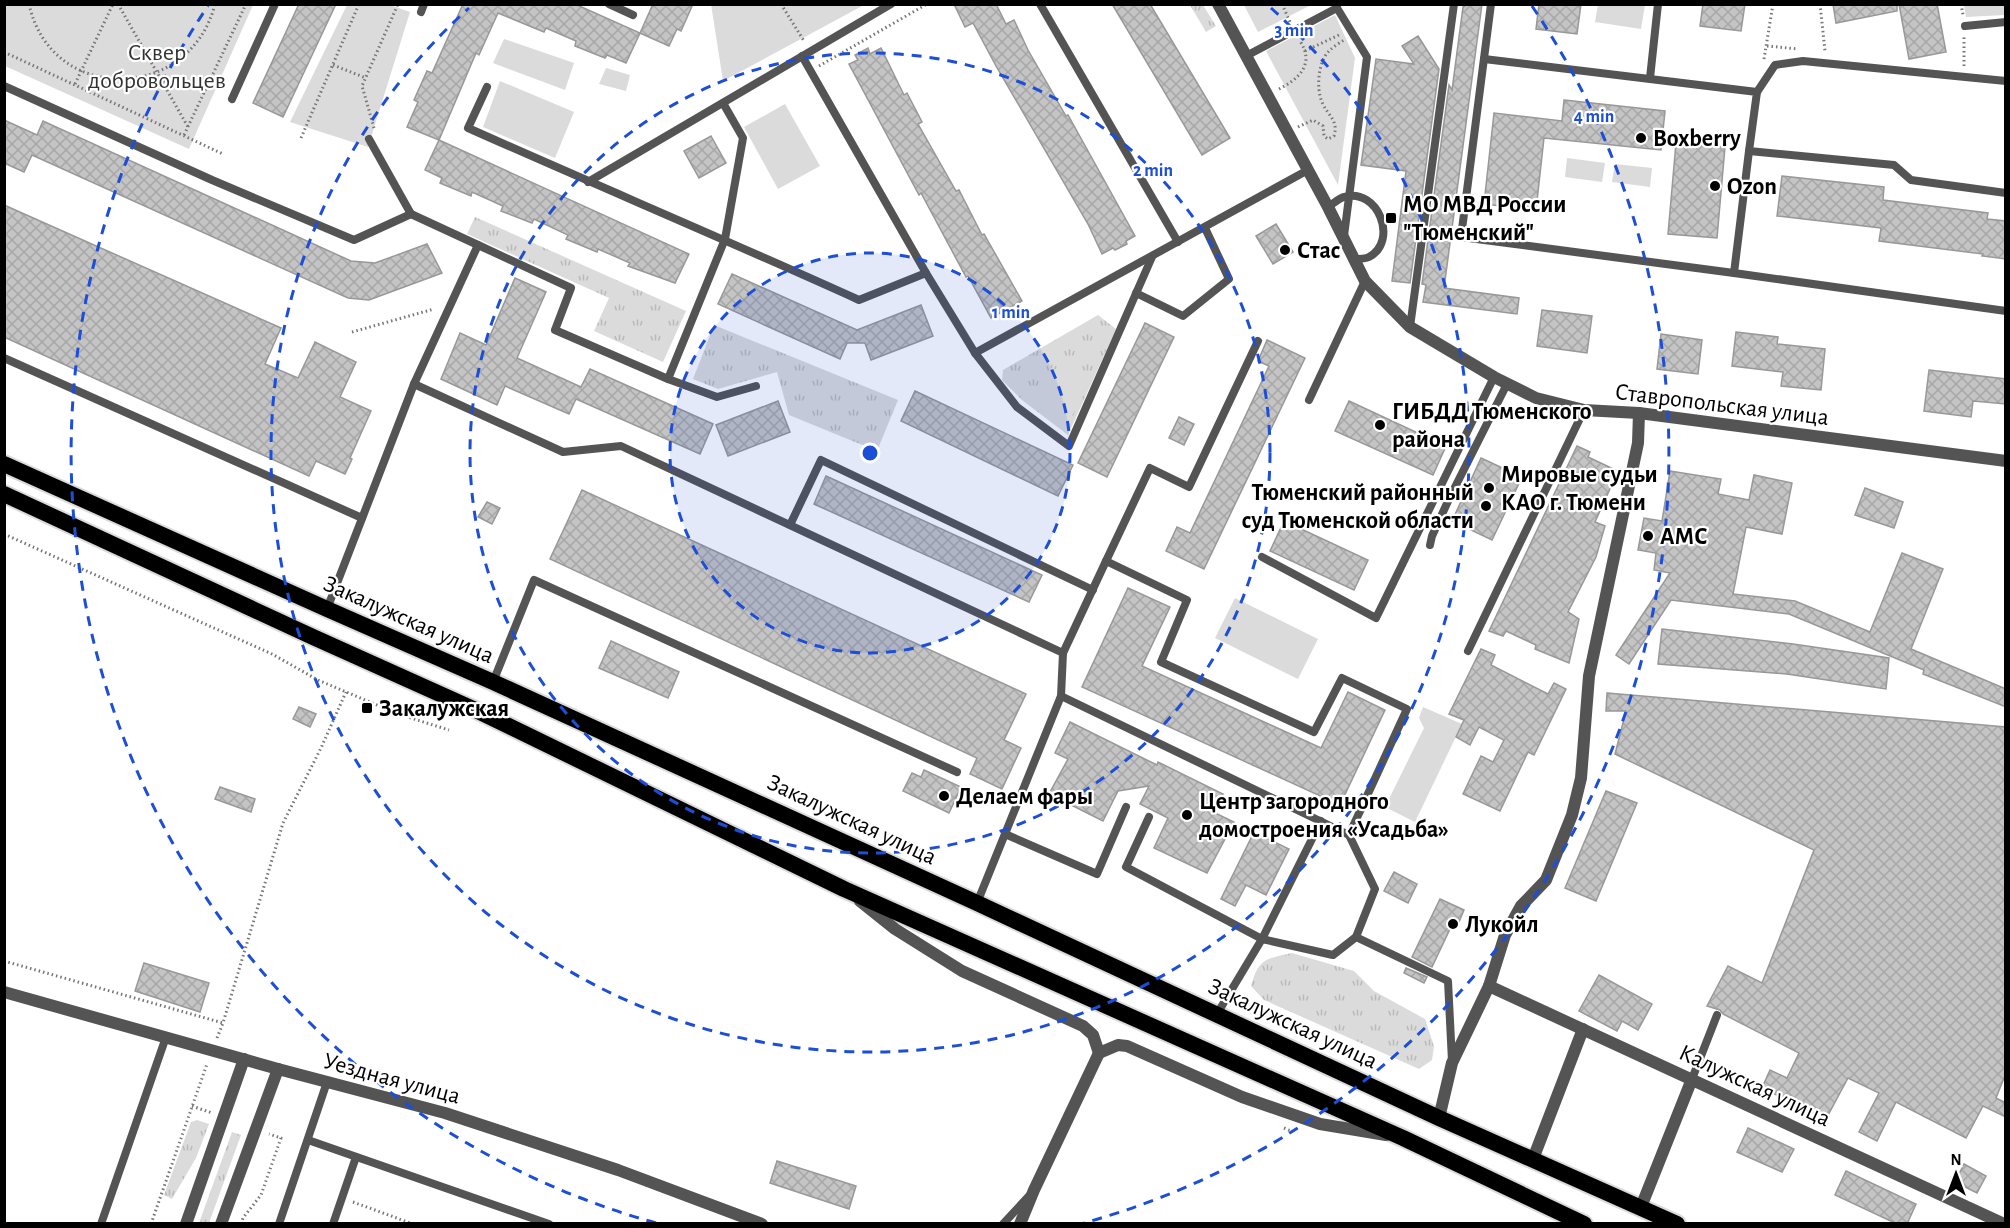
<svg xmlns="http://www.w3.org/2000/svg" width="2010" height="1228" viewBox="0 0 2010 1228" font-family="'Alegreya Sans',sans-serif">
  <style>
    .grass { fill: url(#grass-tufts) }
    .green { fill: #dbdbdb }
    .building { fill: url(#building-cross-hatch); stroke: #989898; stroke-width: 1.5 }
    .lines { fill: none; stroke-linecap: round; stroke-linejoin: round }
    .trunk-casing { stroke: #dbdbdb; stroke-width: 20 }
    .path { stroke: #767676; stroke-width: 3; stroke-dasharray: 1.5 3; stroke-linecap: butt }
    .service { stroke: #545454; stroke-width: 8 }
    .minor { stroke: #545454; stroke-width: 12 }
    .tertiary { stroke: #545454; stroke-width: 12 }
    .trunk { stroke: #000; stroke-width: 16 }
    .ring { fill: none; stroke: #1d4ed8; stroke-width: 3; stroke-dasharray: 10 8 }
    .poi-dot { fill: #000; stroke: #fff; stroke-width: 2 }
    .labels { text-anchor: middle; stroke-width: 4.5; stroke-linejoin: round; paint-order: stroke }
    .park-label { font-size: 24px; fill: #323232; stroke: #fff }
    .poi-label { font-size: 24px; font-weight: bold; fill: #000; stroke: #fff; text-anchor: start }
    .street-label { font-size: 24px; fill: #000; stroke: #fff }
    .centre { fill: #1d4ed8; stroke: #fff; stroke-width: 3 }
    .ring-label { font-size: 18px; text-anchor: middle; font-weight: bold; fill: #1d4ed8; stroke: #fff; stroke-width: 4.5; stroke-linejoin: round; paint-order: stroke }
  </style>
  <defs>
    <pattern id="grass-tufts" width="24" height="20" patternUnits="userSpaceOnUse" patternTransform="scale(1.5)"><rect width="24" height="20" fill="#dbdbdb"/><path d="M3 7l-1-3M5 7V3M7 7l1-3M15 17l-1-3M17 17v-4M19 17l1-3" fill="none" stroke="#bababa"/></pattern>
    <pattern id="building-cross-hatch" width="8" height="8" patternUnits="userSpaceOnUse" patternTransform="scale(1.5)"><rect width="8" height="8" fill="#c4c4c4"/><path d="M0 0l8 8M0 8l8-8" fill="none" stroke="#a7a7a7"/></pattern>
  </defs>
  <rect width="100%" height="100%" fill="#fff"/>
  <!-- grass -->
  <g class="grass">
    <path d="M1190,5H1203L1216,26L1206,32Z"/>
    <path d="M475,217L686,311L663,362L594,331L609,298L467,234Z"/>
    <path d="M1098,315L1116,329L1068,435L1022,400L1002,380L1003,370Z"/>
    <path d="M714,325L898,400L877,451L789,415L777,372L718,389L693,379Z"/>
    <path d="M1292,953L1354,971L1374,991L1425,1019L1434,1046L1432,1060L1419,1069L1264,1000L1251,986C1259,958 1266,959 1292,953Z"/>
    <path d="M197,1120L209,1124L196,1158L172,1199L164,1195L191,1122Z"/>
    <path d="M232,1132L241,1135L209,1223H199Z"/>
  </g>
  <!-- green -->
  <g class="green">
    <path d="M5,4H253V5L189,149L5,66Z"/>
    <path d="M711,4H864V5L723,81Z"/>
    <path d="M347,5H390L410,12L368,147L290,122Z"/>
    <path d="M1244,5H1311L1258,32Z"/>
    <path d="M1598,5H1645L1641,29L1595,22Z"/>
    <path d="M1964,5H2005V15L1966,17Z"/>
    <path d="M1335,15L1355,58L1338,185L1266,51Z"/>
    <path d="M504,39L574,63L565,90L493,63Z"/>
    <path d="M606,68L630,75L626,91L599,84Z"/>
    <path d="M500,81L574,112L555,158L483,127Z"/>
    <path d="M785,104L820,166L778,189L744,127Z"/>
    <path d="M1567,158L1605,163L1602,182L1565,177Z"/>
    <path d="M1615,164L1652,168L1650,187L1612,182Z"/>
    <path d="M1051,368L1090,380L1066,428L1028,399Z"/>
    <path d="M1235,598L1318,639L1298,679L1215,638Z"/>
    <path d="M1423,707L1462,724L1415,822L1385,807L1424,728L1419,718Z"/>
  </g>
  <!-- building -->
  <g class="building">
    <path d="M299,4H336L283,117L253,103Z"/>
    <path d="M463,4H575L640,33L626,63L607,55L605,58L575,46L576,41L546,28L544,32L498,13L479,55L476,53L439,140L407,127L418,102L414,100L427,71L432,73Z"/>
    <path d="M653,4H693L681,31L677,29L669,46L640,33Z"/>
    <path d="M954,4H996L1006,24L1014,20L1028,50L1066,116L1068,115L1135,236L1126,241L1127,244L1115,250L1113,248L1102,254L1088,224L996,66L973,23L965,27Z"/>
    <path d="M1112,4H1150L1230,138L1202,155Z"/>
    <path d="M1468,4H1482L1444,288L1519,298L1517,314L1423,302L1426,285L1422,284L1449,85L1452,90L1463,7Z"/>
    <path d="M1539,4H1581L1577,34L1536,29Z"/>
    <path d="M1703,4H1745L1741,31L1700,26Z"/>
    <path d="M1833,4H1897V11L1836,23Z"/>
    <path d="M1899,4H1937L1946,52L1909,59Z"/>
    <path d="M1418,36L1439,69L1410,283L1392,281L1406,171L1361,165L1376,59L1414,64L1402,46Z"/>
    <path d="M868,48L870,54L881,48L904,95L907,93L922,122L918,124L956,191L959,190L982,235L984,234L1022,301L991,318L968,276L966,277L921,193L919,195L849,64L858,60L855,55Z"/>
    <path d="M1564,100L1665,111L1661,150L1544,138L1536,210L1484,204L1494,113L1562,121Z"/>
    <path d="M4,120L37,135L43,121L351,261L375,263L427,244L442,273L369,300L348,298L32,155L24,172L4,163Z"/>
    <path d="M711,136L726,163L699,178L684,151Z"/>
    <path d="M439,140L689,254L675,283L628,266L630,263L598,249L597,252L566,239L568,235L534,219L532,223L501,211L503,206L472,192L471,196L440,183L442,178L425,170Z"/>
    <path d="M1676,143L1725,147L1717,238L1668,234Z"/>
    <path d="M1782,176L1884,187L1883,200L1988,213L1987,219L2006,221V259L1982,256L1983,254L1879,241L1881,228L1777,216Z"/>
    <path d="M4,205L281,328L265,364L298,378L315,342L356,362L340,397L371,411L350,458L352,459L345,474L316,461L309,476L4,337Z"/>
    <path d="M1276,224L1293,252L1273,264L1256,236Z"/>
    <path d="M732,274L857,330L921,305L933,336L871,360L865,343H847L840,359L718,304Z"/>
    <path d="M515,278L546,292L517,358L581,387L590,369L713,424L700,454L576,399L569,414L505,386L497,405L441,379L460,333L486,345Z"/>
    <path d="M1542,310L1592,316L1587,353L1537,346Z"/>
    <path d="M1145,323L1174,337L1107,477L1078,463Z"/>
    <path d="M1736,332L1778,337L1777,344L1825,349L1821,390L1781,386L1783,372L1732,366Z"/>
    <path d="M1661,334L1702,340L1698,374L1657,369Z"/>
    <path d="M1267,340L1305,358L1204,569L1166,551L1177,527L1190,533L1269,366L1258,361Z"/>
    <path d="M1929,370L2006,379V404L1973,401L1971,417L1924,411Z"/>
    <path d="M915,391L1073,465L1058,496L901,421Z"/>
    <path d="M778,401L790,432L728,456L716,425Z"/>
    <path d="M1349,401L1446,446L1433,475L1335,431Z"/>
    <path d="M1179,417L1194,424L1184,445L1169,438Z"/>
    <path d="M1577,446L1590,452L1588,457L1618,471L1595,522L1605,526L1596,557L1568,612L1579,619L1569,663L1535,649L1536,645L1506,631L1503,636L1489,631Z"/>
    <path d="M1481,458L1522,477L1492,540L1452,521Z"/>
    <path d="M1670,471L1721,479L1718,494L1749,500L1754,475L1792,483L1782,534L1746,527L1733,594L1795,601L1870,632L1902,553L1943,569L1911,649L2006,689V707L1923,674L1924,670L1789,614L1671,600L1629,664L1616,655L1670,573L1654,570L1656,553L1638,550L1644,518L1662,521Z"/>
    <path d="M826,476L1042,575L1029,602L814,504Z"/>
    <path d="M1865,488L1903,502L1894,528L1855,515Z"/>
    <path d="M582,490L1026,694L1004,740L1021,748L1002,789L970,774L977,758L550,559Z"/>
    <path d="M487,502L500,508L492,524L478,517Z"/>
    <path d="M1284,521L1368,560L1354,590L1270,551Z"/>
    <path d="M1128,588L1170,607L1142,666L1321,748L1348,692L1385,710L1340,805L1082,687Z"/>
    <path d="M1662,629L1793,644L1889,658L1886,689L1787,674L1658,664Z"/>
    <path d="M611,641L679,672L668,698L599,668Z"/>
    <path d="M1481,649L1495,655L1491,665L1548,694L1554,683L1566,689L1534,755L1528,752L1500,811L1463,794L1481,756L1493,762L1504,740L1479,727L1470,745L1456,737L1464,720L1449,714Z"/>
    <path d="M1607,693L2006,727V1073L1996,1098L2006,1103V1117L1983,1106L1966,1138L1896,1102L1877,1141L1859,1132L1879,1093L1848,1078L1826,1119L1762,1088L1770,1070L1787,1078L1799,1053L1723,1014L1720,1010L1707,1006L1728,966L1762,983L1814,850L1615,754L1626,711H1606Z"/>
    <path d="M299,707L316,714L310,727L293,719Z"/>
    <path d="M1070,722L1157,765L1158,762L1223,794L1213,812L1234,822L1207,873L1154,848L1168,818L1140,804L1149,786L1118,791L1103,821L1049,794L1068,759L1055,753Z"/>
    <path d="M924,770L961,787L949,813L903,791L912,773L921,777Z"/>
    <path d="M220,787L255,799L251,812L215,799Z"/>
    <path d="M1606,791L1637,803L1596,901L1565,888Z"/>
    <path d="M1254,832L1289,849L1266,895L1246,885L1235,906L1221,899Z"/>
    <path d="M1394,872L1417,884L1408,903L1384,891Z"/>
    <path d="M1440,899L1464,910L1456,929L1451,927L1432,967L1412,957Z"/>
    <path d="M144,963L209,983L200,1012L135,991Z"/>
    <path d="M1406,968L1427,977L1424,983L1404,973Z"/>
    <path d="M1599,975L1652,1004L1638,1030L1622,1021L1617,1031L1579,1011Z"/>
    <path d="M1748,1128L1794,1149L1782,1172L1737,1152Z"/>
    <path d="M777,1161L856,1186L849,1209L770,1183Z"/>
    <path d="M1964,1164L1986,1176L1977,1193L1955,1182Z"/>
    <path d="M1846,1171L1916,1204L1907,1224H1897L1835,1195Z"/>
  </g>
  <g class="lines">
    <defs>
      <g id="trunk">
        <path d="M4,464L327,609L493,682L977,903L1439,1118L1677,1224"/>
        <path d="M4,494L313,637L480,712L844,889L1403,1138L1584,1224"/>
      </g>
    </defs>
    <!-- trunk casing -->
    <use href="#trunk" class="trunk-casing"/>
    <!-- path -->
    <g class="path">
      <path d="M29,4C51,105 190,103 215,4"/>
      <path d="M118,4L188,127"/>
      <path d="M781,4L804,41"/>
      <path d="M1282,4L1290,22"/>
      <path d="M1820,4L1825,51H1823"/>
      <path d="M1961,4L1963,15"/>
      <path d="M1767,46L1798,49"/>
      <path d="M1305,51L1341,34"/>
      <path d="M4,52L223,154"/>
      <path d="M1764,59L1773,4"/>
      <path d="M333,65L366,78"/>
      <path d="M819,66L927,4"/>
      <path d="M1964,66V36"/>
      <path d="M75,84L113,4"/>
      <path d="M1279,89C1299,79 1315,64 1300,41"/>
      <path d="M1298,127L1313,120L1323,126L1324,136L1328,139L1334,136C1339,120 1327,115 1322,102C1316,88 1318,62 1329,51C1333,47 1339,43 1344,40"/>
      <path d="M374,128L362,86L398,4"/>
      <path d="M184,135L246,4"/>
      <path d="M301,138L359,4"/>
      <path d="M352,332L434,309"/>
      <path d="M4,534L272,654L318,680L398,714L449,730"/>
      <path d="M4,961L223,1023L283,823L321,748L346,692"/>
      <path d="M217,1038L223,1023"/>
      <path d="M192,1106L212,1113"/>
      <path d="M1284,1128L1291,1131"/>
      <path d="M353,1202L413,1224"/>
      <path d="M151,1224L207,1064"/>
      <path d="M241,1224L243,1218L261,1195L281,1138L269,1134"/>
    </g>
    <!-- service -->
    <g class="service">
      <path d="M609,4L633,15"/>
      <path d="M1040,4L1178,242"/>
      <path d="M1491,4L1461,237L1734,273"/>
      <path d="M1337,8L1367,57L1344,236"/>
      <path d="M421,12L424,4"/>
      <path d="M1965,26L2006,22"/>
      <path d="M802,56L926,273L975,353L1017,407L1069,446L1152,257"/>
      <path d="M1246,56L1337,8L1336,4"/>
      <path d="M1484,59L1757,92L1749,151L1894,165L1911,180L2006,193"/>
      <path d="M1650,78L1658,4"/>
      <path d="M4,86L212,180L354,240L411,214L478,245"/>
      <path d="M487,87L468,128C598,186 729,241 859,300L926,273"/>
      <path d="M1757,92L1775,65L1803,61L2006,81"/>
      <path d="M232,99L275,4"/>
      <path d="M369,139L411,214"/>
      <path d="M1749,151L1734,273L2006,311"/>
      <path d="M588,182L891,4"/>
      <path d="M1328,207C1333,204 1339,198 1344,197C1378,187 1399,241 1369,257C1365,259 1359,259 1354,259"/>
      <path d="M1136,293L1183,316L1229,279L1205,228"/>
      <path d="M1410,327L1454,4"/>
      <path d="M975,353L1308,170"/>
      <path d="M4,358L362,518"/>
      <path d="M668,379L717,397L756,386"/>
      <path d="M414,384L563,452L621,446L1063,653"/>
      <path d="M1309,400L1365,281"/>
      <path d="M790,525L821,460L1093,590"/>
      <path d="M1430,545L1432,536L1449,499L1507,384"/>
      <path d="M1262,557L1376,618L1494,377"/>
      <path d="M1106,561L1150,468L1189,487L1258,341"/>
      <path d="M327,609L414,384L478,245L571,288L555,330L668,379L725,239L743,138L723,103"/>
      <path d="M1468,651L1584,410"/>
      <path d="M493,682L534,580L957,772"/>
      <path d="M1061,696L1349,835"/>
      <path d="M1149,817L1126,867L1262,939L1321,821"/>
      <path d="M1005,834L1097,874L1126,807"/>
      <path d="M977,903L1061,696L1063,653L1106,561L1187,600L1161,662L1314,732L1342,678L1407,709L1349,835L1375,889L1356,937L1333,955L1262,939L1217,1014"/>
      <path d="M1356,937L1448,981L1452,1061"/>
      <path d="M1692,1079L1717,1015"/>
      <path d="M308,1140L549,1224"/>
      <path d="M101,1224L166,1037"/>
      <path d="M279,1224L327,1082"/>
      <path d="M333,1224L356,1157"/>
      <path d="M1003,1224L1029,1196"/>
    </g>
    <!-- minor -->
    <g class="minor">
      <path d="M1218,4L1328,207L1365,281L1410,327L1494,377L1536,398L1584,410L1639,413L2006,461"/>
      <path d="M860,901L895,929L962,971L1083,1026L1093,1035L1099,1053"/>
      <path d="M1489,986L2004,1224"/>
      <path d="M1099,1053L1118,1045L1127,1046L1242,1097L1320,1124L1386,1135"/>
      <path d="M1439,1118L1452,1063L1489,986L1505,935L1521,906L1546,880L1572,815L1581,778L1589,676L1638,443L1639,413"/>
      <path d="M1533,1159L1583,1029"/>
      <path d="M1641,1207L1692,1079"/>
      <path d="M1020,1224L1034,1190L1099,1053"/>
    </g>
    <!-- tertiary -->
    <g class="tertiary">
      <path d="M4,992L278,1069L445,1113L618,1170L762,1224"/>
      <path d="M186,1224L244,1059"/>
      <path d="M221,1224L278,1069"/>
    </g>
    <!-- trunk -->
    <use href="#trunk" class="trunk"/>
  </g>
  <!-- distance rings -->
  <circle cx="870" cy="453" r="200" fill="#1d4ed8" fill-opacity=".12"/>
  <g class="ring">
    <circle cx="870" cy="453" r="200"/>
    <circle cx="870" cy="453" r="400"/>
    <path d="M1271 8A599 599 0 1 1 469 8"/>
    <path d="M656 1223A799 799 0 0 1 208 6M1532 6A799 799 0 0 1 1084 1223"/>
  </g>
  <!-- markers -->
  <g class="poi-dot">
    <circle cx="1641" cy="138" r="6"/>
    <circle cx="1715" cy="186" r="6"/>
    <rect x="1385" y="212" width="12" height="12" rx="3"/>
    <circle cx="1285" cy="250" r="6"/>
    <circle cx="1380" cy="425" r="6"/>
    <circle cx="1489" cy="488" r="6"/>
    <circle cx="1486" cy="506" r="6"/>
    <circle cx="1648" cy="536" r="6"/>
    <rect x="361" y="702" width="12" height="12" rx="3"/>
    <circle cx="944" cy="796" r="6"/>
    <circle cx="1187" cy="815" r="6"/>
    <circle cx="1453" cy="924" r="6"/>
  </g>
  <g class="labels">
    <!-- park labels -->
    <g class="park-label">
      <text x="157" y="60">Сквер<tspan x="157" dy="28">добровольцев</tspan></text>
    </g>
    <!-- poi labels -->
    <g class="poi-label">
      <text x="1653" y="146">Boxberry</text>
      <text x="1727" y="194">Ozon</text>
      <text x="1403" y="212">МО МВД России<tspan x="1403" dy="28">"Тюменский"</tspan></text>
      <text x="1297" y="258">Стас</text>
      <text x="1392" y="419">ГИБДД Тюменского<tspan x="1392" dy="28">района</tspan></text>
      <text x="1501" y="482">Мировые судьи<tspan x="1501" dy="28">КАО г. Тюмени</tspan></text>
      <text x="1474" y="500" text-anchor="end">Тюменский районный<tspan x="1474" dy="28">суд Тюменской области</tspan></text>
      <text x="1660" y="544">АМС</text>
      <text x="379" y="716">Закалужская</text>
      <text x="956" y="804">Делаем фары</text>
      <text x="1199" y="809">Центр загородного<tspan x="1199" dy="28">домостроения «Усадьба»</tspan></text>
      <text x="1465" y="932">Лукойл</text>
    </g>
    <!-- street labels -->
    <g class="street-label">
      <text transform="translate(1722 404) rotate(7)" y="8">Ставропольская улица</text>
      <text transform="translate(409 619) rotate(24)" y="8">Закалужская улица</text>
      <text transform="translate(852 819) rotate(25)" y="8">Закалужская улица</text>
      <text transform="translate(1293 1023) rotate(25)" y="8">Закалужская улица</text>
      <text transform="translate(392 1078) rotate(15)" y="8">Уездная улица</text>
      <text transform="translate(1755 1085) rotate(25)" y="8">Калужская улица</text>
    </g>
  </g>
  <circle cx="870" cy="453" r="9" class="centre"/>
  <g class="ring-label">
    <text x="1294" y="36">3 min</text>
    <text x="1594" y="122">4 min</text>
    <text x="1153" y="176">2 min</text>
    <text x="1011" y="318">1 min</text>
  </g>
  <!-- border -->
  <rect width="2010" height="1228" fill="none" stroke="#000000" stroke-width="12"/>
  <!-- north arrow -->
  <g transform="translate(1956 1174)" stroke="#ffffff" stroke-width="4.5" paint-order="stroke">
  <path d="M0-4.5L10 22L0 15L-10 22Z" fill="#000000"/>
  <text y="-9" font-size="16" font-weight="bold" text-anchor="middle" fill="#000000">N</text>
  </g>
</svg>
